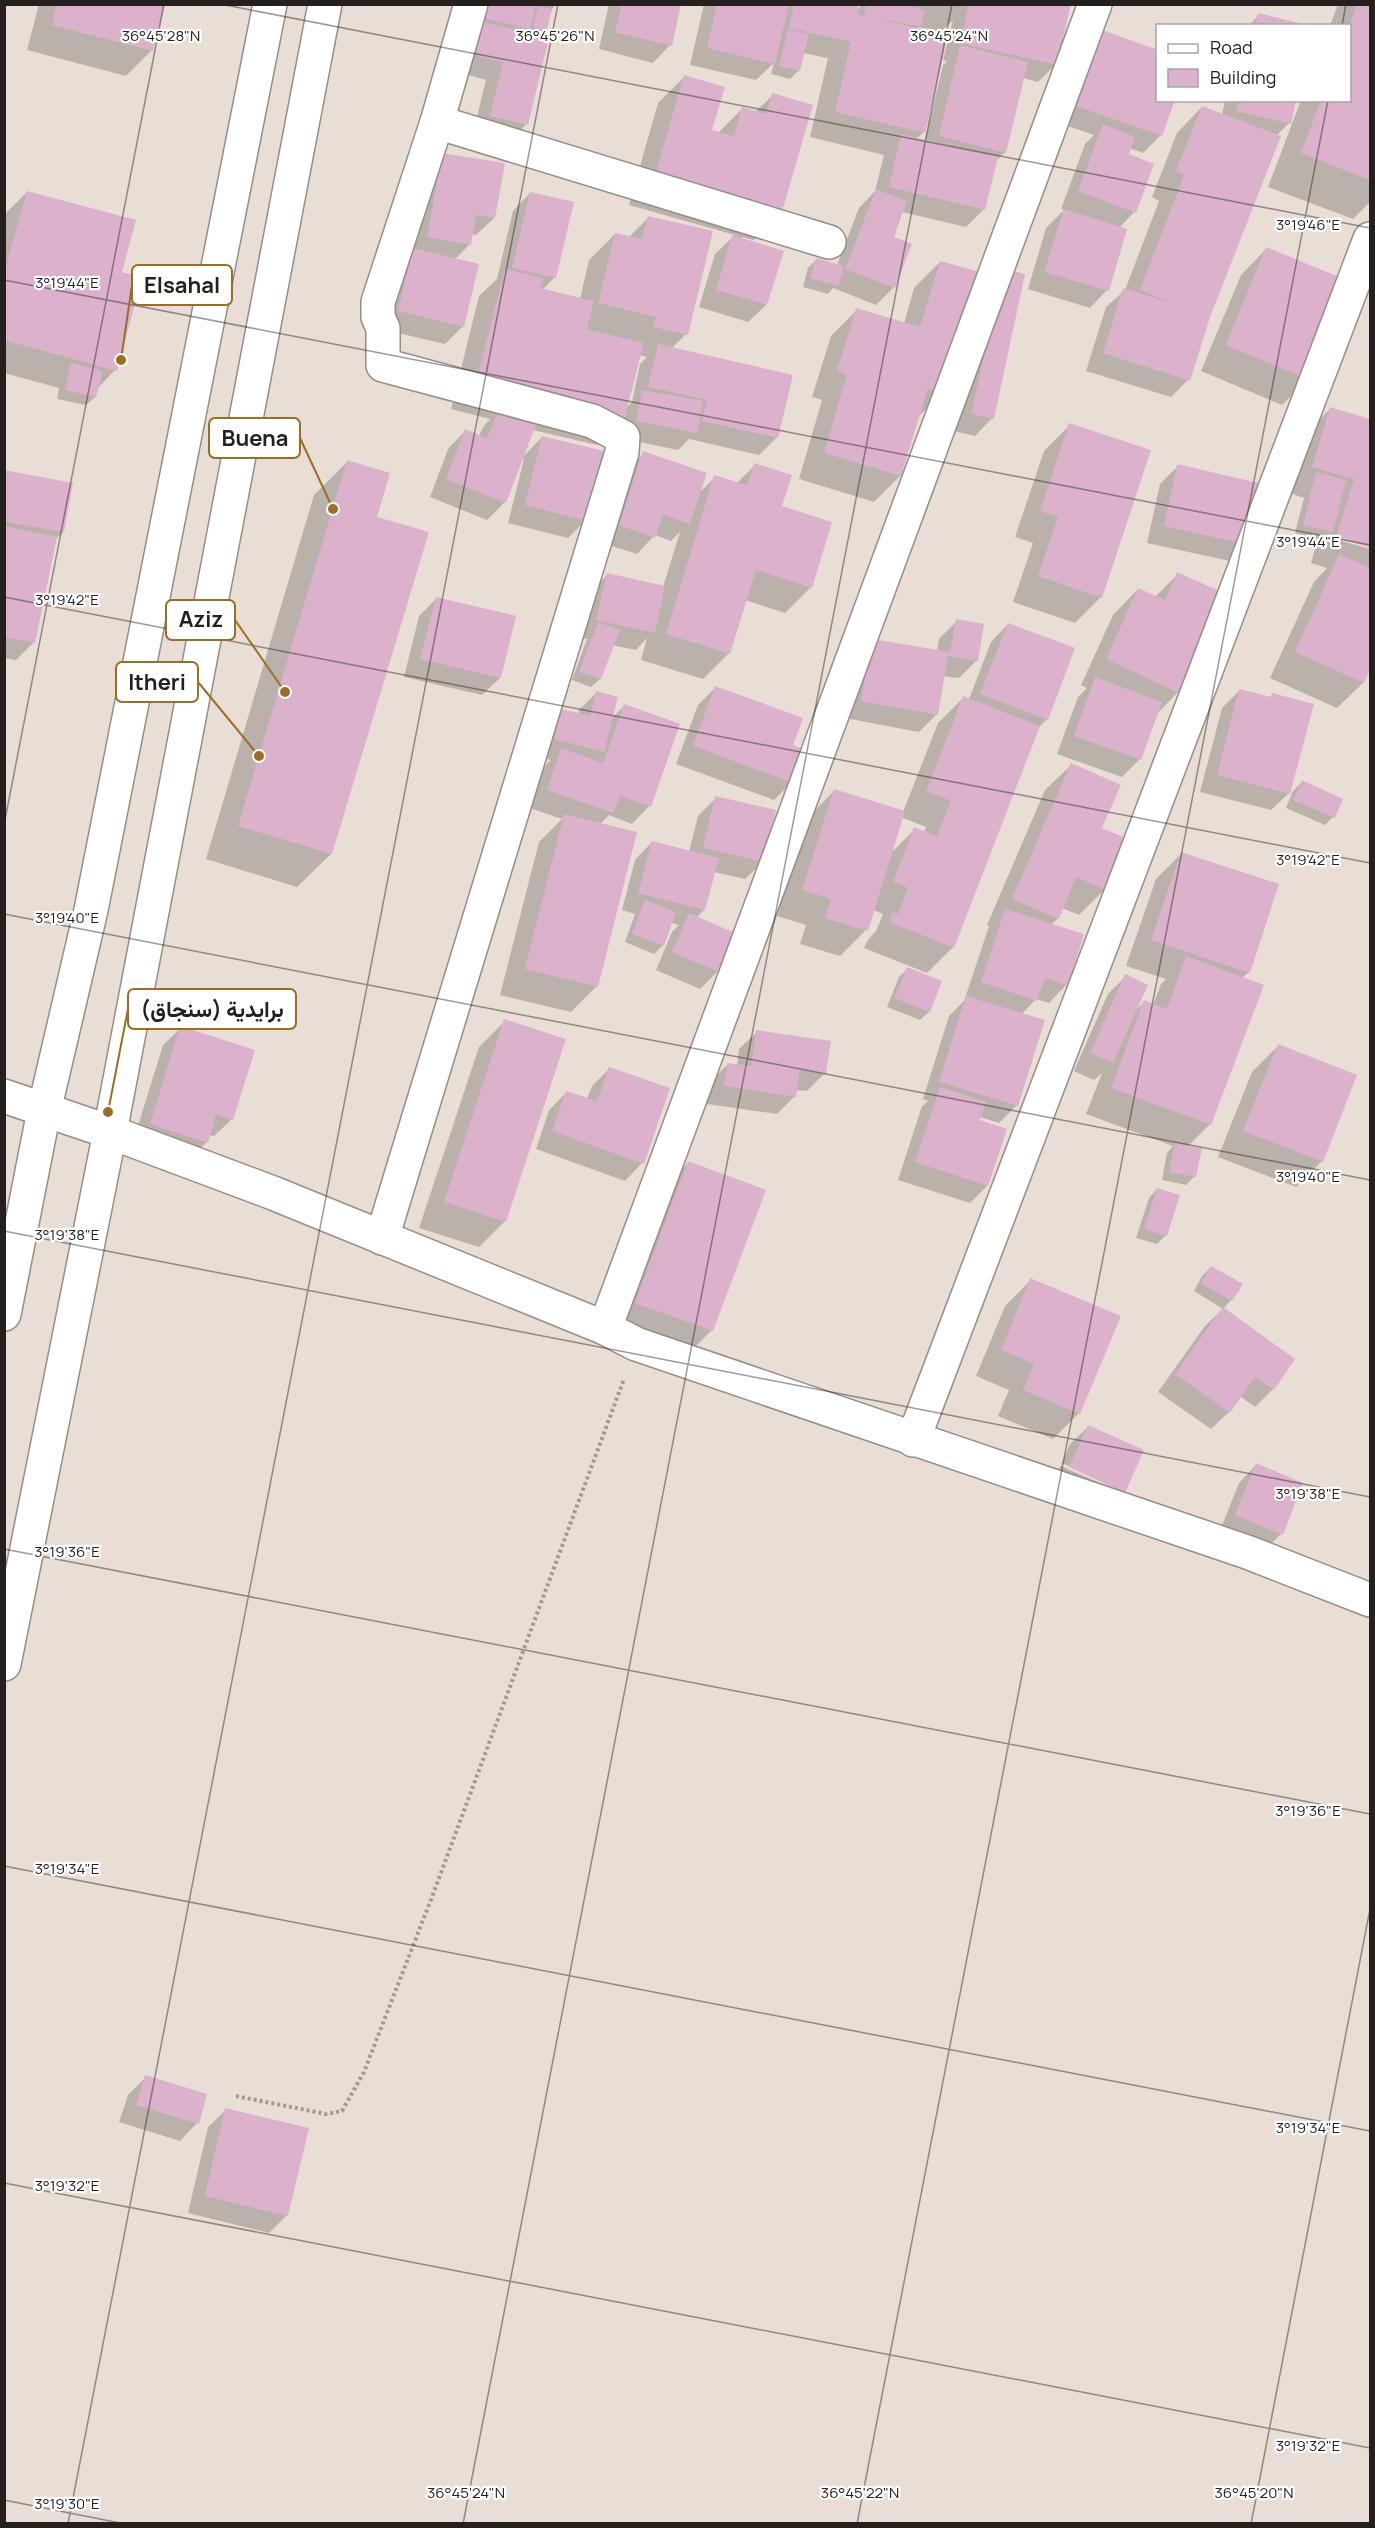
<svg xmlns="http://www.w3.org/2000/svg" width="1375" height="2528" viewBox="0 0 1375 2528" font-family="Manrope,Vazirmatn,sans-serif">
  <style>
    .shadow { fill: #0003; fill-rule: evenodd }
    .building { fill: #dbb1cb }
    .lines { fill: none; stroke-linecap: round; stroke-linejoin: round }
    .minor-casing { stroke: #978d85; stroke-width: 36 }
    .highway-casing { stroke: #978d85; stroke-width: 36 }
    .path { stroke: #a29993; stroke-width: 4; stroke-dasharray: 3 3; stroke-linecap: butt }
    .minor { stroke: #fff; stroke-width: 33 }
    .highway { stroke: #fff; stroke-width: 33 }
    .ticks { fill: none; stroke: #25201d; stroke-width: 1.5; stroke-opacity: 0.45 }
    .ticks-label { font-size: 15px; text-anchor: middle; fill: #25201d; stroke: #fff; stroke-width: 4.5; stroke-linejoin: round; paint-order: stroke }
    .leader { fill: none; stroke: #9d6e21; stroke-width: 2 }
    .callout-dot { fill: #9d6e21; stroke: #fff; stroke-width: 2 }
    .callout { fill: #fff; stroke: #9d6e21; stroke-width: 2 }
    .callout-label { font-size: 22px; text-anchor: middle; font-weight: bold; fill: #25201d }
  </style>
  <rect width="100%" height="100%" fill="#e9ded5"/>
  <!-- shadow -->
  <g class="shadow">
    <path d="M39,4H164L152,50L126,76L27,50Z"/>
    <path d="M473,4H556L549,13L545,30L538,37L526,124L509,142L473,133L486,80L457,72Z"/>
    <path d="M609,4H680L670,45L653,63L599,49Z"/>
    <path d="M704,4H840L859,9L862,4H1070L1056,64L1038,82L1023,78L1005,152L995,162L984,209L966,227L902,212L892,238L894,287L876,305L833,288L828,294L803,287L808,268L817,259L837,265L859,208L875,191L884,155L810,137L828,58L803,53L799,70L790,79L771,74L774,63L756,80L690,65ZM953,20L943,60L947,61L943,65L925,141L916,139L924,132L917,29L919,27L942,31Z"/>
    <path d="M1338,4H1370V202L1353,219L1268,187L1301,100H1350V26H1330Z"/>
    <path d="M1259,15L1304,26H1248Z"/>
    <path d="M1085,50L1158,100L1161,135L1143,153L1129,148L1127,155L1134,212L1119,228L1107,290L1090,308L1028,289L1046,228L1064,210L1061,209L1085,144L1094,135L1059,123Z"/>
    <path d="M684,77L710,131L718,133L742,109L755,112L773,95L780,214L754,240L742,237L766,305L748,322L699,307L715,254L735,235L629,205L658,103Z"/>
    <path d="M1225,100H1295L1289,123L1276,136L1209,317L1188,380L1171,397L1086,371L1106,307L1125,290L1159,201L1152,197L1177,133L1202,107L1222,115Z"/>
    <path d="M443,154L494,218L476,235L471,234L470,244L454,260L463,326L445,344L381,329Z"/>
    <path d="M27,192L115,370L97,389L95,397L86,405L57,399L59,388L4,373V215Z"/>
    <path d="M530,193L555,277L542,290L580,299L589,260L615,234L628,238L648,218L686,334L671,349L777,437L759,455L689,439L678,450L620,438L623,419L597,445L533,430L522,458L542,437L586,520L568,538L508,523L524,459L522,458L505,502L487,520L430,497L448,449L465,431L479,436L483,427L490,419L451,409L479,296L497,279L513,211ZM639,355L647,357L640,364L632,402L626,408Z"/>
    <path d="M1266,249L1308,379L1282,405L1201,371L1241,275Z"/>
    <path d="M940,262L943,392L918,417L900,476L874,502L799,479L822,400L812,397L831,336L857,310L904,324L914,288Z"/>
    <path d="M986,288L992,418L975,436L954,431Z"/>
    <path d="M1331,408L1370,420V546L1329,534L1328,537L1370,549V666L1363,683L1337,708L1270,678L1314,582L1327,568L1311,563L1318,539L1295,533L1304,498L1287,492L1305,434Z"/>
    <path d="M1070,425L1101,597L1075,623L1013,602L1033,543L1015,537L1044,451Z"/>
    <path d="M644,453L699,493L715,477L737,483L755,465L780,507L811,587L785,613L745,600L729,653L703,679L641,660L647,638L636,650L612,645L600,679L591,687L572,680L587,639L579,638L590,593L607,575L663,587L680,532L671,541L655,535L637,554L602,543L626,471Z"/>
    <path d="M347,462L375,518L427,533L331,854L297,887L206,859L314,495Z"/>
    <path d="M1178,466L1262,485L1230,561L1147,543L1160,484Z"/>
    <path d="M4,472L63,532L56,539L34,642L16,660L4,658Z"/>
    <path d="M1178,574V692L1156,715L1139,760L1122,777L1057,754L1078,697L1087,688L1081,685L1113,615L1138,589L1155,597Z"/>
    <path d="M437,598L500,678L482,695L404,677L419,616Z"/>
    <path d="M957,621L976,661L959,678L943,676L937,714L919,732L845,718L855,658L937,651L939,639Z"/>
    <path d="M1008,624L1047,719L1038,728L953,947L927,973L864,948L868,940L876,931L883,914L873,910L866,930L840,956L800,944L806,925L777,916L808,817L834,791L903,812L938,723L964,697L969,699L991,642ZM901,817L926,827L924,833L915,829L890,854Z"/>
    <path d="M716,687L791,746L792,782L774,800L676,764L698,705Z"/>
    <path d="M1240,690L1269,698L1273,695L1289,793L1271,810L1200,792L1222,708Z"/>
    <path d="M596,693L611,719L624,706L649,806L632,824L609,815L600,824L597,986L571,1012L500,995L539,842L562,819L530,808L544,767L551,760L537,756L545,728L562,711L578,715L579,710Z"/>
    <path d="M1071,765L1100,828L1105,889L1079,915L1062,908L1058,918L1051,925L1066,985L1049,1003L1036,999L1021,1015L1017,1105L999,1123L980,1117L978,1121L987,1186L970,1203L898,1180L922,1106L928,1101L923,1099L949,1016L964,1001L989,926L987,925L1045,790Z"/>
    <path d="M1302,782L1333,817L1325,825L1286,808L1293,791Z"/>
    <path d="M716,798L763,862L745,879L714,872L704,910L696,918L733,934L717,972L700,989L656,970L672,932L679,925L671,923L663,945L654,954L625,942L635,914L622,910L635,860L652,842L689,852L698,816Z"/>
    <path d="M1182,853L1249,972L1242,978L1210,1124L1187,1147L1195,1176L1186,1185L1162,1180L1167,1153L1173,1146L1086,1114L1102,1073L1094,1080L1074,1071L1108,994L1126,976L1135,1011L1144,1002L1153,1005L1161,984L1166,979L1126,966L1156,879Z"/>
    <path d="M907,969L941,982L929,1012L920,1020L887,1007L899,977Z"/>
    <path d="M505,1021V1221L479,1247L419,1228L479,1047Z"/>
    <path d="M181,1028L232,1119L214,1136L209,1135L207,1142L189,1159L133,1142L163,1045Z"/>
    <path d="M757,1032L824,1074L807,1091L796,1090L795,1096L777,1114L707,1104L710,1082L728,1064L737,1066L739,1049Z"/>
    <path d="M1278,1046L1322,1161L1296,1187L1218,1157L1252,1072Z"/>
    <path d="M610,1068L642,1163L625,1181L536,1149L549,1110L567,1092L587,1099L592,1086Z"/>
    <path d="M688,1163L764,1191L711,1331L685,1357L610,1329L662,1189Z"/>
    <path d="M1157,1189L1178,1196L1165,1236L1157,1244L1136,1238L1149,1198Z"/>
    <path d="M1211,1267L1231,1300L1223,1309L1293,1359L1273,1389L1255,1407L1240,1396L1229,1412L1211,1429L1158,1392L1205,1326L1223,1309L1194,1291L1202,1276Z"/>
    <path d="M1031,1280L1079,1413L1053,1439L998,1416L1009,1390L976,1376L1005,1306Z"/>
    <path d="M1088,1427L1123,1492L1106,1509L1052,1485L1070,1444ZM1062,1463L1118,1488V1491L1061,1466Z"/>
    <path d="M1256,1465L1281,1534L1264,1551L1219,1533L1239,1483Z"/>
    <path d="M146,2077L197,2123L180,2141L119,2122L128,2095Z"/>
    <path d="M226,2110L287,2215L269,2233L188,2213L208,2127Z"/>
  </g>
  <!-- building -->
  <g class="building">
    <path d="M57,4H165L153,51L52,25Z"/>
    <path d="M486,4H536L530,29L483,18Z"/>
    <path d="M622,4H681L672,46L615,32Z"/>
    <path d="M717,4H789L775,64L707,48Z"/>
    <path d="M794,4H847L859,7L857,14L864,16L866,4H901L925,10L921,27L870,17L948,35L925,133L835,112L851,42L789,28Z"/>
    <path d="M969,4H1071L1057,65L960,43Z"/>
    <path d="M1357,4H1370V180L1301,153L1321,100H1350V25Z"/>
    <path d="M538,6L552,9L547,31L533,27Z"/>
    <path d="M1258,13L1307,25V26H1255Z"/>
    <path d="M483,22L549,38L528,125L490,116L503,62L474,55Z"/>
    <path d="M788,29L809,34L800,71L779,66Z"/>
    <path d="M1102,30L1158,50V100H1175L1162,136L1076,106Z"/>
    <path d="M960,45L1028,62L1006,153L939,136Z"/>
    <path d="M684,75L725,87L712,130L734,136L742,107L766,114L772,93L813,105L781,215L654,179Z"/>
    <path d="M1238,100H1296L1291,124L1236,111Z"/>
    <path d="M1202,106L1281,136L1210,317L1190,381L1103,353L1123,288L1171,303L1140,290L1184,175L1176,171Z"/>
    <path d="M1103,124L1135,137L1129,154L1154,164L1136,213L1078,191Z"/>
    <path d="M901,134L998,157L985,210L889,187Z"/>
    <path d="M442,153L505,163L495,218L476,215L471,245L427,237Z"/>
    <path d="M876,189L907,201L894,237L912,244L895,288L845,269Z"/>
    <path d="M27,191L136,220L122,272L142,277L117,371L4,340V273Z"/>
    <path d="M530,192L574,202L556,278L512,268Z"/>
    <path d="M1064,209L1127,229L1109,291L1044,272Z"/>
    <path d="M648,216L713,231L688,335L653,327L656,317L598,303L615,233L642,239Z"/>
    <path d="M732,235L784,251L767,305L716,290Z"/>
    <path d="M1266,247L1349,281L1309,380L1226,345Z"/>
    <path d="M413,248L479,264L464,327L398,311Z"/>
    <path d="M816,258L844,266L838,286L810,278Z"/>
    <path d="M940,261L980,272L944,393L928,388L901,476L824,453L847,374L837,371L856,308L920,327Z"/>
    <path d="M505,269L543,278L540,288L594,301L587,329L644,343L624,420L476,383Z"/>
    <path d="M1004,269L1025,274L994,419L971,414Z"/>
    <path d="M658,344L793,375L778,438L702,421L707,400L648,387Z"/>
    <path d="M71,363L103,371L96,397L65,390Z"/>
    <path d="M642,390L703,401L697,433L636,421Z"/>
    <path d="M500,407L537,422L506,503L446,479L465,429L487,438Z"/>
    <path d="M1330,407L1370,419V548L1336,537L1354,479L1312,467Z"/>
    <path d="M1069,423L1151,450L1102,598L1038,576L1058,517L1040,511Z"/>
    <path d="M542,436L604,451L587,521L525,505Z"/>
    <path d="M643,451L707,473L690,524L663,515L655,538L619,525Z"/>
    <path d="M347,460L390,473L377,517L429,532L332,854L238,826Z"/>
    <path d="M754,463L792,475L782,506L832,522L812,588L756,570L730,654L666,634L714,475L747,485Z"/>
    <path d="M1177,464L1263,484L1249,545L1164,526Z"/>
    <path d="M4,470L73,483L64,532L4,522Z"/>
    <path d="M1316,472L1346,480L1333,532L1303,525Z"/>
    <path d="M4,526L57,537L35,643L4,637Z"/>
    <path d="M1339,554L1370,568V670L1364,683L1295,652Z"/>
    <path d="M1177,572L1224,593L1179,693L1106,659L1138,588L1165,600Z"/>
    <path d="M607,573L665,586L655,633L596,620Z"/>
    <path d="M436,597L516,616L501,678L420,659Z"/>
    <path d="M956,619L984,624L978,661L948,656L938,715L861,701L872,639L950,652Z"/>
    <path d="M598,622L620,630L601,679L579,672Z"/>
    <path d="M1008,623L1075,648L1048,720L980,694Z"/>
    <path d="M1095,677L1162,702L1141,760L1074,736Z"/>
    <path d="M715,686L803,718L793,745L805,750L793,783L693,746Z"/>
    <path d="M1239,689L1271,697L1272,693L1314,704L1290,794L1217,775Z"/>
    <path d="M596,691L618,697L604,752L554,739L562,709L590,716Z"/>
    <path d="M963,696L1040,726L954,948L889,922L893,912L898,914L908,888L893,882L914,827L937,836L951,801L926,791Z"/>
    <path d="M624,704L680,724L651,807L620,796L613,813L547,790L561,748L603,763Z"/>
    <path d="M1071,763L1121,785L1102,828L1128,839L1106,890L1076,877L1059,919L1012,899Z"/>
    <path d="M1302,780L1343,799L1335,818L1293,800Z"/>
    <path d="M834,789L905,811L868,931L825,918L831,899L802,890Z"/>
    <path d="M715,796L776,810L764,862L703,848Z"/>
    <path d="M564,814L637,832L598,987L525,969Z"/>
    <path d="M652,841L719,858L705,910L638,893Z"/>
    <path d="M1181,852L1279,884L1250,973L1151,940Z"/>
    <path d="M645,900L676,912L664,946L632,934Z"/>
    <path d="M1005,909L1084,934L1068,986L1045,978L1037,1001L981,982Z"/>
    <path d="M689,913L735,933L719,972L672,952Z"/>
    <path d="M1186,956L1264,985L1211,1125L1111,1088L1144,1000L1167,1009Z"/>
    <path d="M907,967L942,981L930,1012L894,998Z"/>
    <path d="M1125,974L1148,985L1113,1063L1090,1053Z"/>
    <path d="M966,996L1045,1020L1018,1106L939,1082Z"/>
    <path d="M504,1019L566,1039L506,1222L444,1202Z"/>
    <path d="M180,1026L255,1050L233,1120L216,1114L208,1143L150,1124Z"/>
    <path d="M756,1030L831,1041L826,1074L800,1070L796,1097L724,1086L727,1063L751,1066Z"/>
    <path d="M1278,1044L1357,1075L1323,1162L1243,1131Z"/>
    <path d="M609,1067L670,1088L644,1164L552,1131L566,1091L597,1101Z"/>
    <path d="M940,1087L986,1102L980,1120L1007,1129L988,1186L915,1162Z"/>
    <path d="M1175,1143L1202,1148L1196,1177L1169,1172Z"/>
    <path d="M688,1161L766,1190L713,1331L635,1303Z"/>
    <path d="M1157,1188L1180,1195L1167,1236L1144,1229Z"/>
    <path d="M1211,1266L1243,1284L1232,1301L1201,1283Z"/>
    <path d="M1030,1278L1121,1316L1080,1414L1023,1390L1034,1364L1001,1350Z"/>
    <path d="M1223,1307L1295,1359L1274,1390L1255,1377L1230,1413L1175,1374Z"/>
    <path d="M1088,1425L1144,1450L1125,1493L1069,1467Z"/>
    <path d="M1256,1463L1303,1483L1283,1535L1235,1515Z"/>
    <path d="M145,2075L207,2094L199,2124L136,2105Z"/>
    <path d="M225,2108L309,2128L288,2216L205,2196Z"/>
  </g>
  <g class="lines">
    <defs>
      <g id="minor">
        <path d="M437,122L829,242"/>
        <path d="M4,1096L110,1132L273,1193L605,1328L636,1344L1247,1552L1370,1600"/>
        <path d="M382,1238L622,452L623,437L592,421L383,365V328L378,317V302L437,122L471,4"/>
        <path d="M605,1328L1095,4"/>
        <path d="M913,1440L1370,239"/>
      </g>
      <g id="highway">
        <path d="M4,1314L44,1111L91,910L270,4"/>
        <path d="M4,1664L110,1132L325,4"/>
      </g>
    </defs>
    <!-- minor casing -->
    <use href="#minor" class="minor-casing"/>
    <!-- highway casing -->
    <use href="#highway" class="highway-casing"/>
    <!-- path -->
    <path class="path" d="M236,2096L326,2114L342,2111L364,2072L432,1897L624,1379"/>
    <!-- minor -->
    <use href="#minor" class="minor"/>
    <!-- highway -->
    <use href="#highway" class="highway"/>
  </g>
  <!-- ticks -->
  <path class="ticks" d="M220,4L1370,228M1342,26L1346,4M4,280L1370,545M4,597L1370,863M4,825L164,4M4,914L1370,1180M4,1231L1370,1497M4,1549L1370,1814M4,1866L1370,2131M4,2183L1370,2448M4,2500L125,2524M68,2524L558,4M463,2524L952,4M857,2524L1328,100M1251,2524L1370,1909"/>
  <g class="ticks-label">
    <text x="161" y="41">36°45'28"N</text>
    <text x="555" y="41">36°45'26"N</text>
    <text x="949" y="41">36°45'24"N</text>
    <text x="1308" y="230">3°19'46"E</text>
    <text x="67" y="288">3°19'44"E</text>
    <text x="1308" y="547">3°19'44"E</text>
    <text x="67" y="605">3°19'42"E</text>
    <text x="1308" y="865">3°19'42"E</text>
    <text x="67" y="923">3°19'40"E</text>
    <text x="1308" y="1182">3°19'40"E</text>
    <text x="67" y="1240">3°19'38"E</text>
    <text x="1308" y="1499">3°19'38"E</text>
    <text x="67" y="1557">3°19'36"E</text>
    <text x="1308" y="1816">3°19'36"E</text>
    <text x="67" y="1874">3°19'34"E</text>
    <text x="1308" y="2133">3°19'34"E</text>
    <text x="67" y="2191">3°19'32"E</text>
    <text x="1308" y="2451">3°19'32"E</text>
    <text x="466" y="2498">36°45'24"N</text>
    <text x="860" y="2498">36°45'22"N</text>
    <text x="1254" y="2498">36°45'20"N</text>
    <text x="67" y="2509">3°19'30"E</text>
  </g>
  <!-- callouts -->
  <path class="leader" d="M121 360L132 285M333 509L300 438M285 692L235 620M259 756L198 682M108 1112L128 1009"/>
  <g class="callout-dot">
    <circle cx="121" cy="360" r="6"/>
    <circle cx="333" cy="509" r="6"/>
    <circle cx="285" cy="692" r="6"/>
    <circle cx="259" cy="756" r="6"/>
    <circle cx="108" cy="1112" r="6"/>
  </g>
  <g class="callout">
    <rect x="132" y="265" width="100" height="40" rx="6"/>
    <rect x="209" y="418" width="91" height="40" rx="6"/>
    <rect x="166" y="600" width="69" height="40" rx="6"/>
    <rect x="116" y="662" width="82" height="40" rx="6"/>
    <rect x="128" y="989" width="168" height="40" rx="6"/>
  </g>
  <g class="callout-label">
    <text x="182" y="293">Elsahal</text>
    <text x="255" y="446">Buena</text>
    <text x="201" y="627">Aziz</text>
    <text x="157" y="690">Itheri</text>
    <text x="212" y="1017">برايدية (سنجاق)</text>
  </g>
  <!-- border -->
  <rect width="1375" height="2528" fill="none" stroke="#25201d" stroke-width="12"/>
  <!-- legend -->
  <rect x="1156" y="24" width="195" height="78" fill="#ffffff" stroke="#a8a6a5" stroke-width="1.5"/>
  <rect x="1168" y="44" width="30" height="9" fill="#ffffff" stroke="#a8a6a5" stroke-width="1.5"/>
  <text x="1210" y="54" font-size="18" fill="#25201d">Road</text>
  <rect x="1168" y="69" width="30" height="18" fill="#dbb1cb" stroke="#a8a6a5" stroke-width="1.5"/>
  <text x="1210" y="84" font-size="18" fill="#25201d">Building</text>
</svg>
